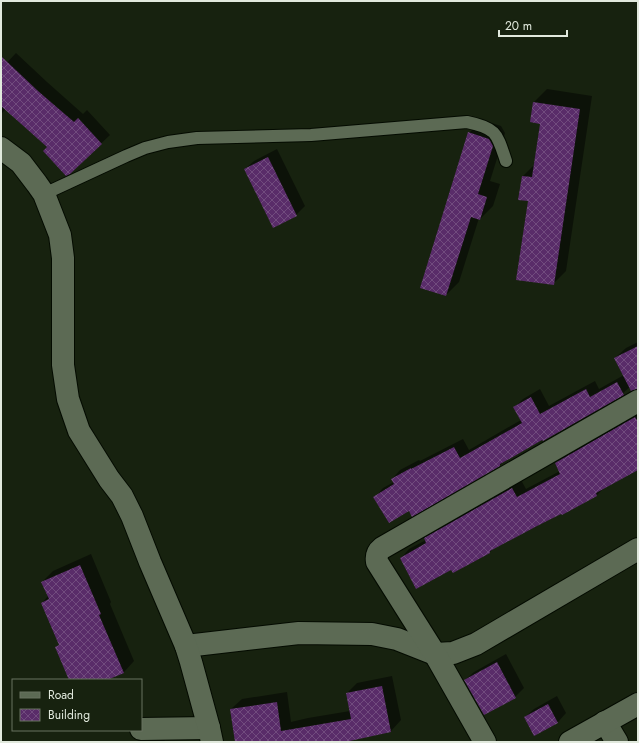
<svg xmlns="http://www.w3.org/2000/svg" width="639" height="743" viewBox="0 0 639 743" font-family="Jost,sans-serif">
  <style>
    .shadow { fill: #0007 }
    .building { fill: url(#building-cross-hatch) }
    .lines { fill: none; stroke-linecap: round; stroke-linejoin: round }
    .lane-casing { stroke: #040b00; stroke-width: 14 }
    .street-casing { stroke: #040b00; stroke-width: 24 }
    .secondary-casing { stroke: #040b00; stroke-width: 24 }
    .lane { stroke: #5c6a54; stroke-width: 12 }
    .street { stroke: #5c6a54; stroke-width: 22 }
    .secondary { stroke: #5c6a54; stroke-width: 22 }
  </style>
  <defs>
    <pattern id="building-cross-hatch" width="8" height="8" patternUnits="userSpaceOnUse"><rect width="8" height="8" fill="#592c69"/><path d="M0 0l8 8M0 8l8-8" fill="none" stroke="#714b7e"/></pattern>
  </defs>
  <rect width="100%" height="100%" fill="#17220f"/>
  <!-- shadow -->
  <g class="shadow">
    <path d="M16,53L47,82L83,114L87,110L110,135L70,173L48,147L6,109L2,113L1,112V69Z"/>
    <path d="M547,89L592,96L566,271L553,284L523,176L535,164L541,123L534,102Z"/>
    <path d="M482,120L501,126L505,133L490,181L500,184L493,206L480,219L479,218L459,282L446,295L469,133Z"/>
    <path d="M277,149L305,206L296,215L245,169L254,161Z"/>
    <path d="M638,342V381L631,386L622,394L504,461L500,465L375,497L383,488L394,482L392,479L400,470L419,460L420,461L463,439L469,450L521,420L515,407L523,399L540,389L549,406L595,381L599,389L624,375L615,358L626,348Z"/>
    <path d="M638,413V469L605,487L597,495L494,548L490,552L451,568L401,558L409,549L426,540L425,539L434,530L521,480L526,489L560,471L556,463L565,455Z"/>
    <path d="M91,554L111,602L110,604L134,661L124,672L104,680H70L57,647L59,644L42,603L48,596L42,582L53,571Z"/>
    <path d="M506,654L524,688L515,697L465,680L474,672Z"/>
    <path d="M392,676L401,720L391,731L352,739L353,742H236L231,709L242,699L287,692L291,722L308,718L350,711L347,693L357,683Z"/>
    <path d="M557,696L566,713L558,722L534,735L525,717L534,709Z"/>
    <path d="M164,736L165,742H142Z"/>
  </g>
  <!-- building -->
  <g class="building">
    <path d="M1,56L38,91L74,122L78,118L102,144L70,174L66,176L43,151L47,147L1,106Z"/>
    <path d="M533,102L580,109L554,285L516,280L528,201L518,200L522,176L532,177L540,124L530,122Z"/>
    <path d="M468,132L489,139L493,146L478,194L487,197L480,220L471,217L446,296L420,288Z"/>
    <path d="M268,157L297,216L273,228L244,169Z"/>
    <path d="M638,346V389L631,391L614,358Z"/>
    <path d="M617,382L624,395L543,441L542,440L511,458L500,464V466L412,517L409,511L389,523L373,497L394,484L391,479L411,468V469L454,447L460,458L522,423L513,407L531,397L540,414L586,389L590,397Z"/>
    <path d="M635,417L638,422V470L596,493L597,496L562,515L561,514L537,526L490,551V553L453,573L451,570L416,589L400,558L426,543L424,538L512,488L517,497L560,474L555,463Z"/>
    <path d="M80,565L101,614L99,615L124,673L107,680H69L55,647L59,645L41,603L49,599L41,582Z"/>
    <path d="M497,662L516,698L484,715L464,680Z"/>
    <path d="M382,686L391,732L345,742H235L230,709L277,702L281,731L351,719L346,693Z"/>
    <path d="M548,704L558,723L534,736L524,717Z"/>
  </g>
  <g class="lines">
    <defs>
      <path id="lane" d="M44,194L126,156L145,148L168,142L197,138L311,135L467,122C497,128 497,134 506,161"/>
      <g id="street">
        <path d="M186,646L299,633L372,634L397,639L435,654L453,653L476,644L638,549"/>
        <path d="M605,722L617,742"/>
        <path d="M141,729L209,728"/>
        <path d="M485,742L435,654L377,562C376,556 377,552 382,548L638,401"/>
        <path d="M570,742L638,704"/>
      </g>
      <path id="secondary" d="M1,148L21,163L37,184L44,194L60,235L63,258V365L68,399L79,431L109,479L122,496L132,516L150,562L186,646L191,662L209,728L212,742"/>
    </defs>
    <!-- lane casing -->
    <use href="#lane" class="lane-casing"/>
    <!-- street casing -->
    <use href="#street" class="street-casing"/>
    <!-- secondary casing -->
    <use href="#secondary" class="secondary-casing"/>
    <!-- lane -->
    <use href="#lane" class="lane"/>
    <!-- street -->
    <use href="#street" class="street"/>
    <!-- secondary -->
    <use href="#secondary" class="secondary"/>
  </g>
  <!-- border -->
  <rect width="639" height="743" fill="none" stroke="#e1e9dd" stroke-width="4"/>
  <!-- legend -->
  <rect x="12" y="679" width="130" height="52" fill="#17220f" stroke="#687261"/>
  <rect x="20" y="692" width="20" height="6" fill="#5c6a54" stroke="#687261"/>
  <text x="48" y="699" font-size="12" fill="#e1e9dd">Road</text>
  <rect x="20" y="709" width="20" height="12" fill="url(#building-cross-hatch)" stroke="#687261"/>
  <text x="48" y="719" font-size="12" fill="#e1e9dd">Building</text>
  <!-- scale -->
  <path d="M499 30v6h68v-6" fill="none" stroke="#e1e9dd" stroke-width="2"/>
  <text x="505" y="30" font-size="12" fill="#e1e9dd" stroke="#17220f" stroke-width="3" paint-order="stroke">20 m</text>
</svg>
